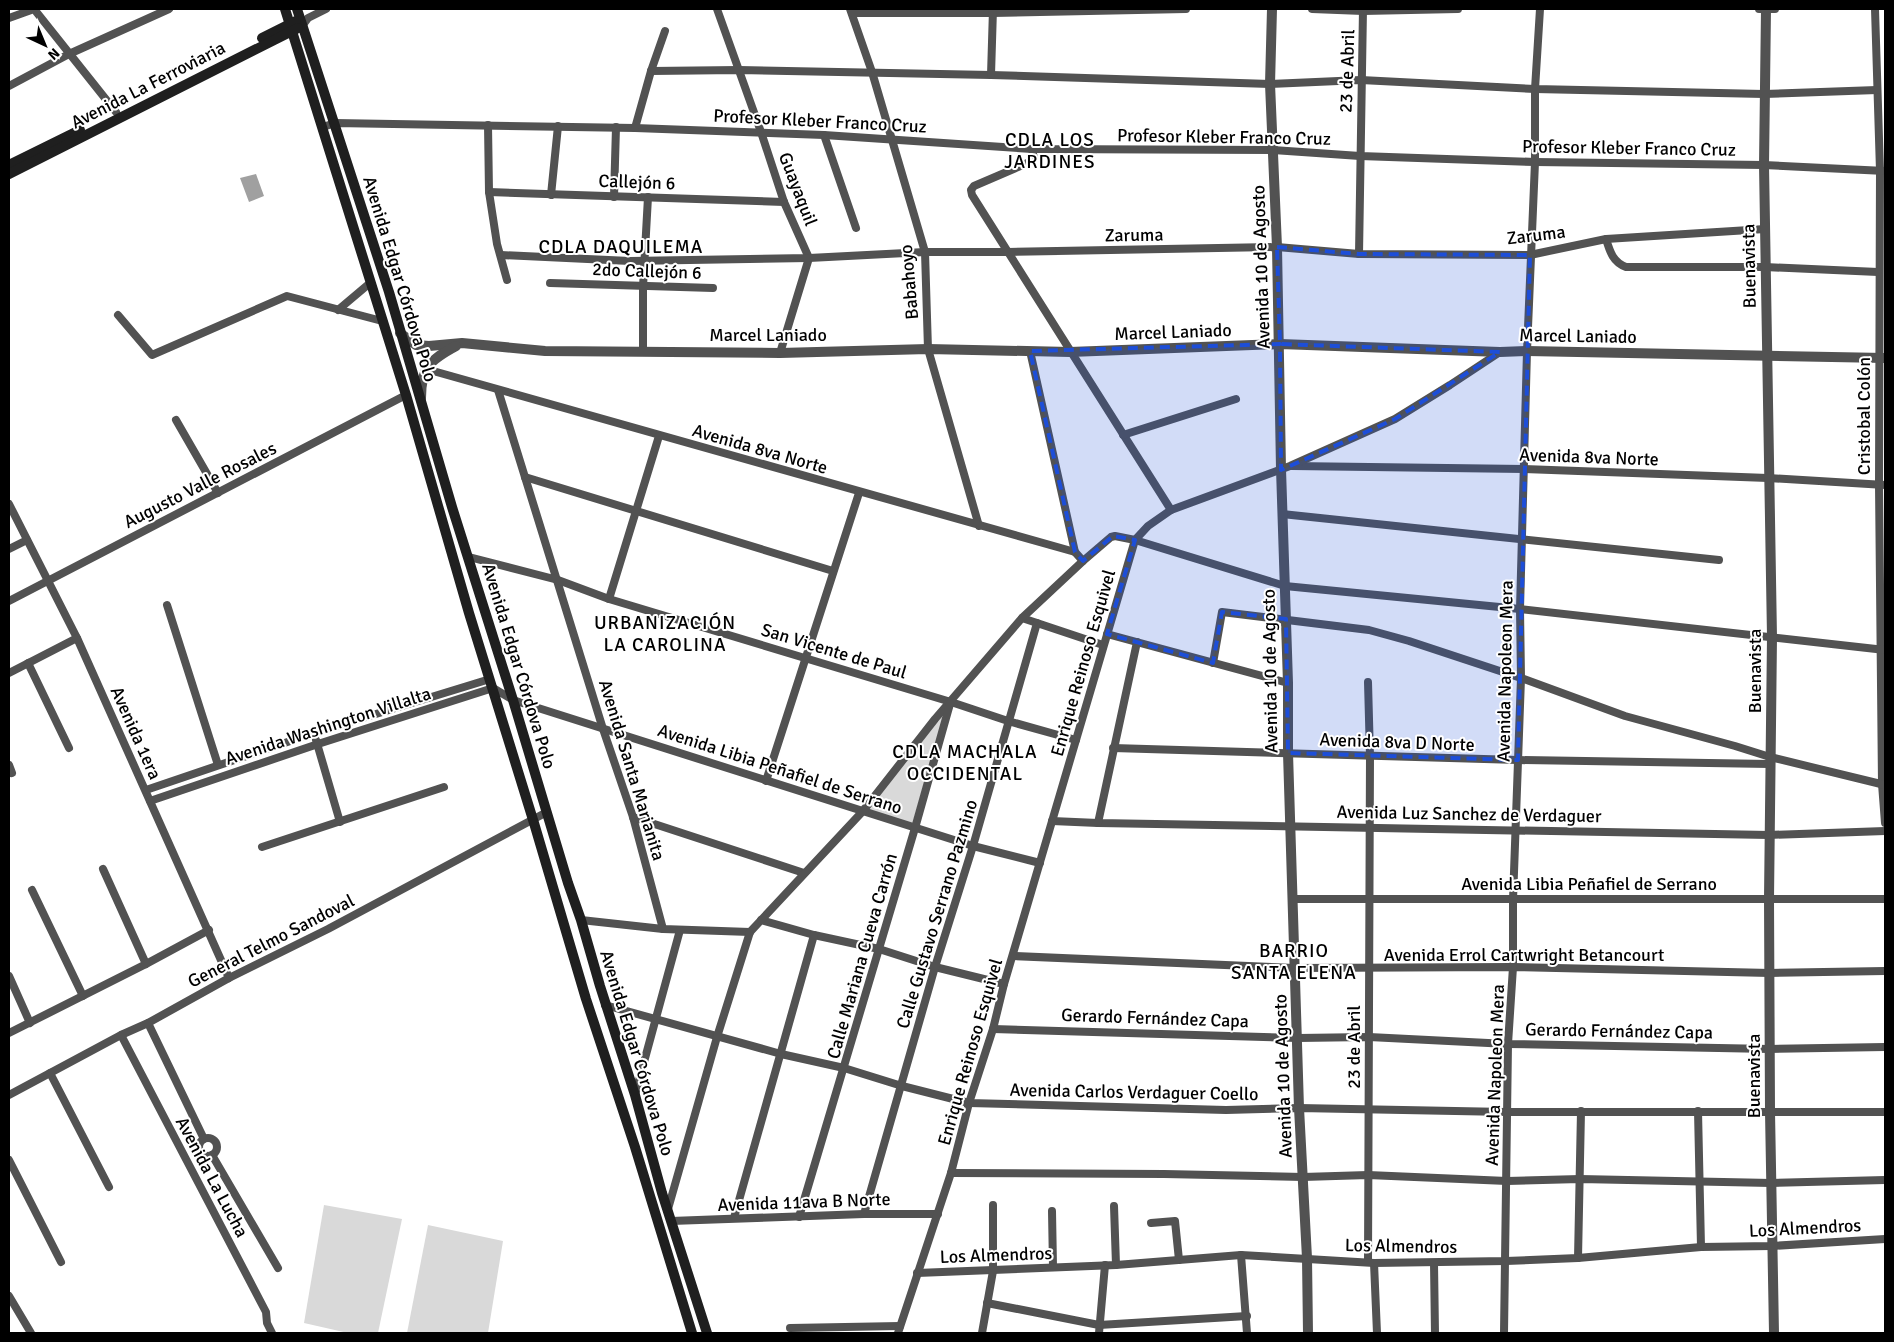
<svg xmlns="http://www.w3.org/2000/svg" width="1894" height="1342" viewBox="0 0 1894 1342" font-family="Signika,sans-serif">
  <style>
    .green { fill: #d9d9d9 }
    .water { fill: #a0a0a0 }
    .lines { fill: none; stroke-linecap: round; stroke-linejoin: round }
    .minor { stroke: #525252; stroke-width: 8 }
    .tertiary { stroke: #525252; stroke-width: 10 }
    .secondary { stroke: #1f1f1f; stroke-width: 10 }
    .marked { fill: #1d4ed8; fill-opacity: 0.2; stroke: #1d4ed8; stroke-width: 4; stroke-dasharray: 10 6; stroke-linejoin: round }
    .labels { text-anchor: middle; stroke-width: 4; stroke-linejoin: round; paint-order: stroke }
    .street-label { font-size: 18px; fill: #000; stroke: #fff }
    .neighbourhood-label { font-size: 19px; letter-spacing: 1px; fill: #000; stroke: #fff }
  </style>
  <rect width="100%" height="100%" fill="#fff"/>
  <!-- green -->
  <g class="green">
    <path d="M947,704L911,828L857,811Z"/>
    <path d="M324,1205L402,1219L378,1333H348L304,1323Z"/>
    <path d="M428,1225L503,1241L488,1333H407Z"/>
  </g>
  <!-- water -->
  <path class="water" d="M256,174L264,196L249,202L240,178Z"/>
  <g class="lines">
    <!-- minor -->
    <g class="minor">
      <path d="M717,9L761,132L784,202L809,258L780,353"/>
      <path d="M850,9L872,72L925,252L928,349L979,526"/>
      <path d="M1312,9L1363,11L1458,9"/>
      <path d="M1759,9H1775"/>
      <path d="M1875,9L1880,171L1879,485L1882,784L1885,823"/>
      <path d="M852,13H993L1186,9"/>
      <path d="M9,18L34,9L116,112"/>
      <path d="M302,26L308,18L326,9"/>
      <path d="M651,71L739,70L991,75L1270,84L1361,80L1535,89L1764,94L1877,90"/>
      <path d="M991,75L993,9"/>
      <path d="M9,86L69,54L169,9"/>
      <path d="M488,125L489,192L497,244L507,280"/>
      <path d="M323,127L335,123L635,128L824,135L1032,149L1273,150L1360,156L1535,162L1764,165L1885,171"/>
      <path d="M635,128L651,71L665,31"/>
      <path d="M824,135L856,228"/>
      <path d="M1032,149L1034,158L1032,161L974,186L971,190L972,195L1171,510"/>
      <path d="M489,192L784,202"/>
      <path d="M551,195L558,126"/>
      <path d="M614,197L616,127"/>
      <path d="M1606,239C1610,252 1613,262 1626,267H1765L1878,272"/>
      <path d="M1359,254L1363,9"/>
      <path d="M501,255L630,261L809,258L925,252H1008L1277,247L1359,254L1530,255L1606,239L1765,229"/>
      <path d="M550,283L713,288"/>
      <path d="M338,310L370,283"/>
      <path d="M118,315L152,355L287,296L382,321"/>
      <path d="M643,351V287L648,197"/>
      <path d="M1030,351L1075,552"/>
      <path d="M426,369L1075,552L1083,561"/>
      <path d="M498,390L603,729L633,817L663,929"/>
      <path d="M176,420L218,493"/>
      <path d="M1123,435L1236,399"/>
      <path d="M1292,466L1524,469L1768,478L1885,485"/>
      <path d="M525,477L833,571"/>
      <path d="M9,504L77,638L229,978"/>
      <path d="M1282,514L1719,560"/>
      <path d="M9,549L27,540"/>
      <path d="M469,557L558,580L609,599L951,702L1008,721L1076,740"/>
      <path d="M609,599L659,436"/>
      <path d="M9,601L406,395"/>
      <path d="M167,605L218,765"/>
      <path d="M1022,618L1103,645"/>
      <path d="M1107,634L1288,683"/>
      <path d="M28,663L69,748"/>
      <path d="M1213,663L1222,612L1369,630L1409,641L1521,678L1625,716L1735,746L1770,757L1885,785"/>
      <path d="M9,673L77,638"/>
      <path d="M316,740L340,822"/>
      <path d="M1113,748L1518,760L1770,764"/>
      <path d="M9,765L12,773"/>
      <path d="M766,781L859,493"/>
      <path d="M146,790L314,733L490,679"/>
      <path d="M150,801L318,744L493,688L513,700L973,846L1040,863"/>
      <path d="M633,817L804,873"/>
      <path d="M1052,821L1098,823L1769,835L1885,831"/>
      <path d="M1098,823L1137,642"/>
      <path d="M262,847L444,787"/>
      <path d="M103,869L146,964"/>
      <path d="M32,890L83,996"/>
      <path d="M1293,899H1885"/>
      <path d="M581,920L663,929L750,932"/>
      <path d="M761,920L814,935L879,949L935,967L1004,984"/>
      <path d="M1013,956L1295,968L1513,967L1770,973L1885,971"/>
      <path d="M9,976L30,1023"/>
      <path d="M605,1005L781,1054L844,1068L902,1086L969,1103L1226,1110L1299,1108L1507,1112H1885"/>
      <path d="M148,1023L204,1139"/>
      <path d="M993,1029L1298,1038L1369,1037L1508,1044L1770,1049L1885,1047"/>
      <path d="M9,1033L146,964L209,930"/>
      <path d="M121,1035L266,1312L267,1323L272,1333"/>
      <path d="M50,1073L109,1187"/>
      <path d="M9,1095L121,1035L148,1023L229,978L328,929L547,812"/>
      <path d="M635,1095L680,930"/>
      <path d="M1698,1111L1701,1247"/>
      <circle cx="208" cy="1147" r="9"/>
      <path d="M212,1155L278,1268"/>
      <path d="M9,1160L61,1262"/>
      <path d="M951,1173L1164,1174L1303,1177L1368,1175L1507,1181L1580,1179L1771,1183L1885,1180"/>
      <path d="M1114,1206L1116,1265"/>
      <path d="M668,1209L717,1037L750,932L863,811L935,719L1022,618L1083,561L1111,537L1115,536L1135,540L1285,586L1520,609L1885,650"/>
      <path d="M1052,1211L1053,1267"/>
      <path d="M864,1214L935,967L973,846L1037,623"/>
      <path d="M799,1217L915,828L950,704"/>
      <path d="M734,1218L814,935"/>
      <path d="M671,1221L864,1214H938"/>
      <path d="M1151,1223L1175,1221L1179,1260"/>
      <path d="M1241,1255L1247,1333"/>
      <path d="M1578,1258L1581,1111"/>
      <path d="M1368,1262L1370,756L1368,682"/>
      <path d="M1374,1263L1377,1333"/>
      <path d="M1434,1263L1435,1333"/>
      <path d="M917,1273L1116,1265L1241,1255L1374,1263L1506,1261L1578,1258L1701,1247L1772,1246L1885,1239"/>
      <path d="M9,1296L31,1333"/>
      <path d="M987,1303L1099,1325L1247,1316"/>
      <path d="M790,1328L900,1326"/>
      <path d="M898,1333L951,1173L969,1103L993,1029L1004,984L1135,540L1148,526L1171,510L1290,466L1395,419L1450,385L1500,352"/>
      <path d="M982,1333L993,1271V1205"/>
      <path d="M1099,1333L1105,1265"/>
      <path d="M1504,1333L1508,1044L1513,967V900L1521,678L1520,609L1527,351L1535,162V89L1540,9"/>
    </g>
    <!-- tertiary -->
    <g class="tertiary">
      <path d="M1272,9L1270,84L1277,247L1281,469L1288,683V753L1299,1108L1307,1258L1308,1333"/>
      <path d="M1766,9L1764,165L1772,637L1769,899L1770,1112L1774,1333"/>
      <path d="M400,333L416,345L429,346L462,343L545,351L780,353L928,349L1070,352L1280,344L1500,352L1527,351L1885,358"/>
      <path d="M421,398C421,367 430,360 456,346"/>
    </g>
    <!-- secondary -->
    <g class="secondary">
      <path d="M285,9L406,395L469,613L534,823L586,999L635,1147L692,1333"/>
      <path d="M297,9L389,292L452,507L513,700L568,883L581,920L600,986L635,1095L662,1193L707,1333"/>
      <path d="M262,38L296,21"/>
      <path d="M9,165L80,130"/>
      <path d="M9,174L298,28"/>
    </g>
  </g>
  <!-- marked area -->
  <path class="marked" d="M1277,247L1359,254L1530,255L1518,760L1288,753L1286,619L1222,612L1213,663L1107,634L1135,540L1113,536L1083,561L1075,552L1030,351L1280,344L1281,470L1395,419L1500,352L1280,344Z"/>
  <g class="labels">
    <!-- street labels -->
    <g class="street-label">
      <text transform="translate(1347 71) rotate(-88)" y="6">23 de Abril</text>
      <text transform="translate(148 85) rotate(-27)" y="6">Avenida La Ferroviaria</text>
      <text transform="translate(820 121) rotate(3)" y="6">Profesor Kleber Franco Cruz</text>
      <text transform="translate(1224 137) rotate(1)" y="6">Profesor Kleber Franco Cruz</text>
      <text transform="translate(1629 148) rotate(1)" y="6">Profesor Kleber Franco Cruz</text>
      <text transform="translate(637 182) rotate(2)" y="6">Callejón 6</text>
      <text transform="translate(798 189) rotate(69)" y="6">Guayaquil</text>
      <text transform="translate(1134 235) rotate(-1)" y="6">Zaruma</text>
      <text transform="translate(1536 235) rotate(-7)" y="6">Zaruma</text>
      <text transform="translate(1749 266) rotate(-91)" y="6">Buenavista</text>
      <text transform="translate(1261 267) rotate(-92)" y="6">Avenida 10 de Agosto</text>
      <text transform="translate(647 271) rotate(2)" y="6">2do Callejón 6</text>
      <text transform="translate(400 279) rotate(73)" y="6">Avenida Edgar Córdova Polo</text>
      <text transform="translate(909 282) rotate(-95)" y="6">Babahoyo</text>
      <text transform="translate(1173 332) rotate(-2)" y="6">Marcel Laniado</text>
      <text x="768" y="341">Marcel Laniado</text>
      <text transform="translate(1578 336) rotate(1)" y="6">Marcel Laniado</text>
      <text transform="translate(1864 416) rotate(-90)" y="6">Cristobal Colón</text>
      <text transform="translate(760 449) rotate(16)" y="6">Avenida 8va Norte</text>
      <text transform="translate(1589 457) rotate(2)" y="6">Avenida 8va Norte</text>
      <text transform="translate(200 485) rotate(-27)" y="6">Augusto Valle Rosales</text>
      <text transform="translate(834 651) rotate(17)" y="6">San Vicente de Paul</text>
      <text transform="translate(1083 663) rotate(-74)" y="6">Enrique Reinoso Esquivel</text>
      <text transform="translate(519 666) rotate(73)" y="6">Avenida Edgar Córdova Polo</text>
      <text transform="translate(1270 671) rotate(-91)" y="6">Avenida 10 de Agosto</text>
      <text transform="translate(1505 671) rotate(-89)" y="6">Avenida Napoleon Mera</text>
      <text transform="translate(1755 671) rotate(-90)" y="6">Buenavista</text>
      <text transform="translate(328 726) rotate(-18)" y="6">Avenida Washington Villalta</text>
      <text transform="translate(136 733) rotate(66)" y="6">Avenida 1era</text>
      <text transform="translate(1397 742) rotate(2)" y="6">Avenida 8va D Norte</text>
      <text transform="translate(780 769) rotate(18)" y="6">Avenida Libia Peñafiel de Serrano</text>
      <text transform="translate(632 770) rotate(73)" y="6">Avenida Santa Marianita</text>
      <text transform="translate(1469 814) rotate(1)" y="6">Avenida Luz Sanchez de Verdaguer</text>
      <text x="1589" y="890">Avenida Libia Peñafiel de Serrano</text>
      <text transform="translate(937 914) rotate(-73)" y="6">Calle Gustavo Serrano Pazmino</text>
      <text transform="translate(271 941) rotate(-27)" y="6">General Telmo Sandoval</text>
      <text x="1524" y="961">Avenida Errol Cartwright Betancourt</text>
      <text transform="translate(862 956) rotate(-74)" y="6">Calle Mariana Cueva Carrón</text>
      <text transform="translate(1155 1018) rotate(2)" y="6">Gerardo Fernández Capa</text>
      <text transform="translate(1619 1031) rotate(1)" y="6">Gerardo Fernández Capa</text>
      <text transform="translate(1354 1047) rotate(-90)" y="6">23 de Abril</text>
      <text transform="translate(970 1052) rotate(-74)" y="6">Enrique Reinoso Esquivel</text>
      <text transform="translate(637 1053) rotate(73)" y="6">Avenida Edgar Córdova Polo</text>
      <text transform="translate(1495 1075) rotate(-88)" y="6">Avenida Napoleon Mera</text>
      <text transform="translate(1283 1076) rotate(-92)" y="6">Avenida 10 de Agosto</text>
      <text transform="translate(1754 1076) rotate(-90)" y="6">Buenavista</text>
      <text transform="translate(1134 1092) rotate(1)" y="6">Avenida Carlos Verdaguer Coello</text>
      <text transform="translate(212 1177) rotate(62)" y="6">Avenida La Lucha</text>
      <text transform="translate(804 1202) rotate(-2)" y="6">Avenida 11ava B Norte</text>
      <text transform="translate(1805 1228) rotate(-3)" y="6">Los Almendros</text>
      <text transform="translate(1401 1246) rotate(1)" y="6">Los Almendros</text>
      <text transform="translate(996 1255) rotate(-2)" y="6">Los Almendros</text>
    </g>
    <!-- neighbourhood labels -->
    <g class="neighbourhood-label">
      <text x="1050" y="146">CDLA LOS<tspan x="1050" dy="22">JARDINES</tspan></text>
      <text x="621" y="253">CDLA DAQUILEMA</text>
      <text x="665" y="629">URBANIZACIÓN<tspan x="665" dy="22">LA CAROLINA</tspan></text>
      <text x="965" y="758">CDLA MACHALA<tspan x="965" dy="22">OCCIDENTAL</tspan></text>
      <text x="1294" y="957">BARRIO<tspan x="1294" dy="22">SANTA ELENA</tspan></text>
    </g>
  </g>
  <!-- border -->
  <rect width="1894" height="1342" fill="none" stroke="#000000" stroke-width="20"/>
  <!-- north arrow -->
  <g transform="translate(45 45) rotate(136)" stroke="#ffffff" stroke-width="4" paint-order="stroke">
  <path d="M0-4L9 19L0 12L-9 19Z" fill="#000000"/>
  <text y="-8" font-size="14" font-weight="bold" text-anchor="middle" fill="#000000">N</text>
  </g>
</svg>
